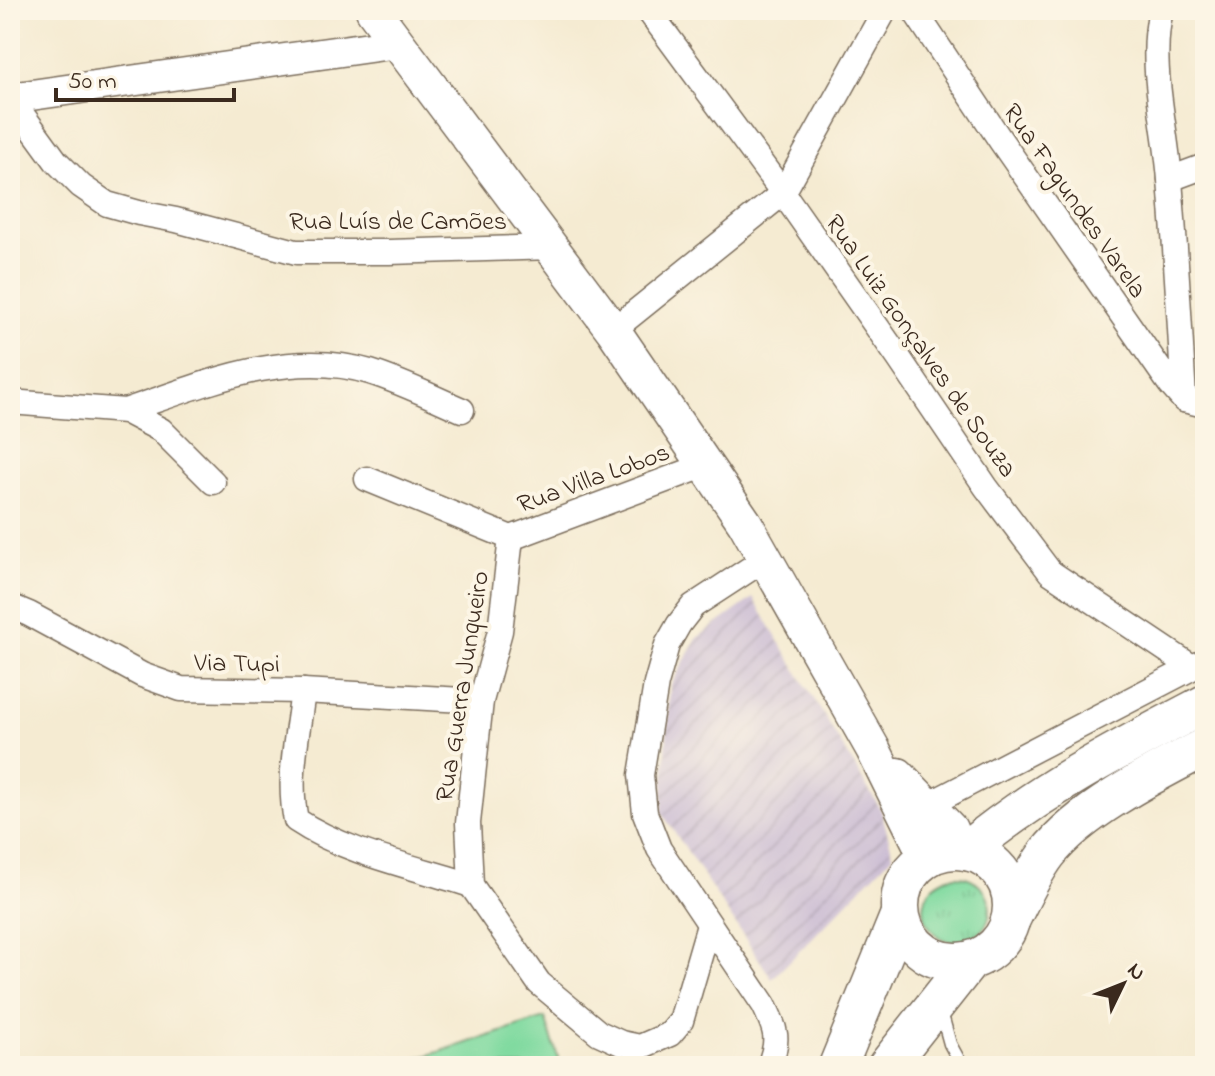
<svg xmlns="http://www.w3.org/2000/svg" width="1215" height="1076" viewBox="0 0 1215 1076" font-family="'Indie Flower',sans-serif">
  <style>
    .industrial { fill: url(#industrial-furrows) }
    .grass { fill: url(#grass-tufts); stroke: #5e825f; stroke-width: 2 }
    .park { fill: #81daa0; stroke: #5e825f; stroke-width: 2 }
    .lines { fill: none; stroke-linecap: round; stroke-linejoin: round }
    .service-casing { stroke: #7c6e5d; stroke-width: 15 }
    .minor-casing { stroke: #7c6e5d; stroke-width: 27 }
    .tertiary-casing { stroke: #7c6e5d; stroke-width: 33 }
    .secondary-casing { stroke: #7c6e5d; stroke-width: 37 }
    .primary-casing { stroke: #7c6e5d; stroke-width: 41 }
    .service { stroke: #fff; stroke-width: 12 }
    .minor { stroke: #fff; stroke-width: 24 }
    .tertiary { stroke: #fff; stroke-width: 30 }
    .secondary { stroke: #fff; stroke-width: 34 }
    .primary { stroke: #fff; stroke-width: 38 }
    .labels { text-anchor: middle; stroke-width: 8; stroke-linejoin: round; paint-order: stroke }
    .street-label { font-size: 26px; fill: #3b2a1e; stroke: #fcf5e5 }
  </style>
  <defs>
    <pattern id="industrial-furrows" width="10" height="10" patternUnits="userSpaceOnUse" patternTransform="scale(2)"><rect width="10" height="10" fill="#ccbed4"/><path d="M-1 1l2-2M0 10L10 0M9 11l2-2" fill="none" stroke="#b0a3b6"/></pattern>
    <pattern id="grass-tufts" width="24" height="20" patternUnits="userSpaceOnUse" patternTransform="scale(2)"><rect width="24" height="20" fill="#81daa0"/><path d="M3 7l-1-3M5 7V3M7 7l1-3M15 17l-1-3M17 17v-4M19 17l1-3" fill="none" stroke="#70bb89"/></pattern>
  </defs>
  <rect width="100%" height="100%" fill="#fcf5e5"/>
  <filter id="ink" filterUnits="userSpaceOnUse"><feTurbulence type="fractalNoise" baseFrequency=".0125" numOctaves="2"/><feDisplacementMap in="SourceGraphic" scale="16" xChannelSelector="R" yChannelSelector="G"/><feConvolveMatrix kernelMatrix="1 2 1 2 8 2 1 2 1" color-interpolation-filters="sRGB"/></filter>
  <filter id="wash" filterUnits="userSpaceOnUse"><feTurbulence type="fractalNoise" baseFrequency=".006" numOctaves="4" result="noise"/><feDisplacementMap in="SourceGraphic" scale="32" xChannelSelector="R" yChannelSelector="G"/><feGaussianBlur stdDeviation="1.8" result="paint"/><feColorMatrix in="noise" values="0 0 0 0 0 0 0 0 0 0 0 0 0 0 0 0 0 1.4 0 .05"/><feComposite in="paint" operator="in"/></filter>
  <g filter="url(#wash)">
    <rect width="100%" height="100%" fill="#f5ebd2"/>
    <!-- industrial -->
    <path class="industrial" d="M753,598L881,810L893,855L772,979L662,813L670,687L697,638Z"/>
    <!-- grass -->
    <circle class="grass" cx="957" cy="909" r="33"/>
    <!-- park -->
    <path class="park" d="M545,1018L561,1066H411L410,1061Z"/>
  </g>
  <g filter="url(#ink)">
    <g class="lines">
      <defs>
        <path id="service" d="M940,1008L950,1044L962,1066"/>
        <g id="minor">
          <path d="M648,10L783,193L898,357L986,487L1050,572L1192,667"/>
          <path d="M914,10L1001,141L1170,384L1184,400L1205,405"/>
          <path d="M1161,10C1148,64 1166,125 1170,180C1176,253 1180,326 1184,400"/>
          <path d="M10,98L56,161L81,186L107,204L139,213L176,220L296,252H389L552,247"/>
          <path d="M1170,179L1205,166"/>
          <path d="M613,330L783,193L885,10"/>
          <path d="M10,402L125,411L161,430L213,482"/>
          <path d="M125,411C202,385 288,347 370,372C402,382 432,397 462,410"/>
          <path d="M367,479L511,538L706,465"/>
          <path d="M511,538L500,631L481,701L477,738L468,823L471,885L539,983L599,1033L621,1043L640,1047L670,1034L681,1021L709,925"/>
          <path d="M765,559L693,606L679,624L667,645L656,684L641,775L645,813L659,849L764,1005C776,1030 780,1039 769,1066"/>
          <path d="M10,606L29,614L142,675L181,689L303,691L481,701"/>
          <path d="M303,691C298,733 287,778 296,820C345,853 415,867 471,885"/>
          <path d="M928,805L1203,662"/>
        </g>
        <path id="tertiary" d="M10,98L398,43"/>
        <g id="secondary">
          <path d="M373,10L613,330L745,523L873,749L927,858"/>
          <path d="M898,775L950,829L958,850"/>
        </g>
        <g id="primary">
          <circle cx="956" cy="906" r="56"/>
          <path d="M966,851C1039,790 1121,748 1205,704"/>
          <path d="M1011,919C1022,897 1032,874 1047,854C1081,810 1155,773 1205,747"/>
          <path d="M838,1066L900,914"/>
          <path d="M887,1066L970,961"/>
        </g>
      </defs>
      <!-- service casing -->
      <use href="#service" class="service-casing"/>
      <!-- minor casing -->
      <use href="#minor" class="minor-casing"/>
      <!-- tertiary casing -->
      <use href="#tertiary" class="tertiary-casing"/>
      <!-- secondary casing -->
      <use href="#secondary" class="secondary-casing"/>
      <!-- primary casing -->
      <use href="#primary" class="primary-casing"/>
      <!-- service -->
      <use href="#service" class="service"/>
      <!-- minor -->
      <use href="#minor" class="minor"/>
      <!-- tertiary -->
      <use href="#tertiary" class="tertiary"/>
      <!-- secondary -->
      <use href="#secondary" class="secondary"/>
      <!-- primary -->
      <use href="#primary" class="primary"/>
    </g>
  </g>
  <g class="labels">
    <!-- street labels -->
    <g class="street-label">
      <text transform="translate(1076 200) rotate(55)" y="9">Rua Fagundes Varela</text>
      <text x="398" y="229">Rua Luís de Camões</text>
      <text transform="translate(922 345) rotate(55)" y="9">Rua Luiz Gonçalves de Souza</text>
      <text transform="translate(593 477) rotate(-20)" y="9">Rua Villa Lobos</text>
      <text transform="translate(237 662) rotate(1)" y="9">Via Tupi</text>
      <text transform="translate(461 686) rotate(-81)" y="9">Rua Guerra Junqueiro</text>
    </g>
  </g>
  <!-- margin -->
  <rect width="1215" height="1076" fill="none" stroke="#fcf5e5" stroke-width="40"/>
  <!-- north arrow -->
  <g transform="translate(1123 984) rotate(47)" stroke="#fcf5e5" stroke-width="6" paint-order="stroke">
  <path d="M0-6L14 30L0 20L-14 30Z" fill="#3b2a1e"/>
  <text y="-12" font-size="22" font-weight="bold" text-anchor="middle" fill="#3b2a1e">N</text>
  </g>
  <!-- scale -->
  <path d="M56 88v12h178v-12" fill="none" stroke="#3b2a1e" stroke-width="4"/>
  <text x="68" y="88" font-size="24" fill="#3b2a1e" stroke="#fcf5e5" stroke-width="6" paint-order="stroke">50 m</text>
</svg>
